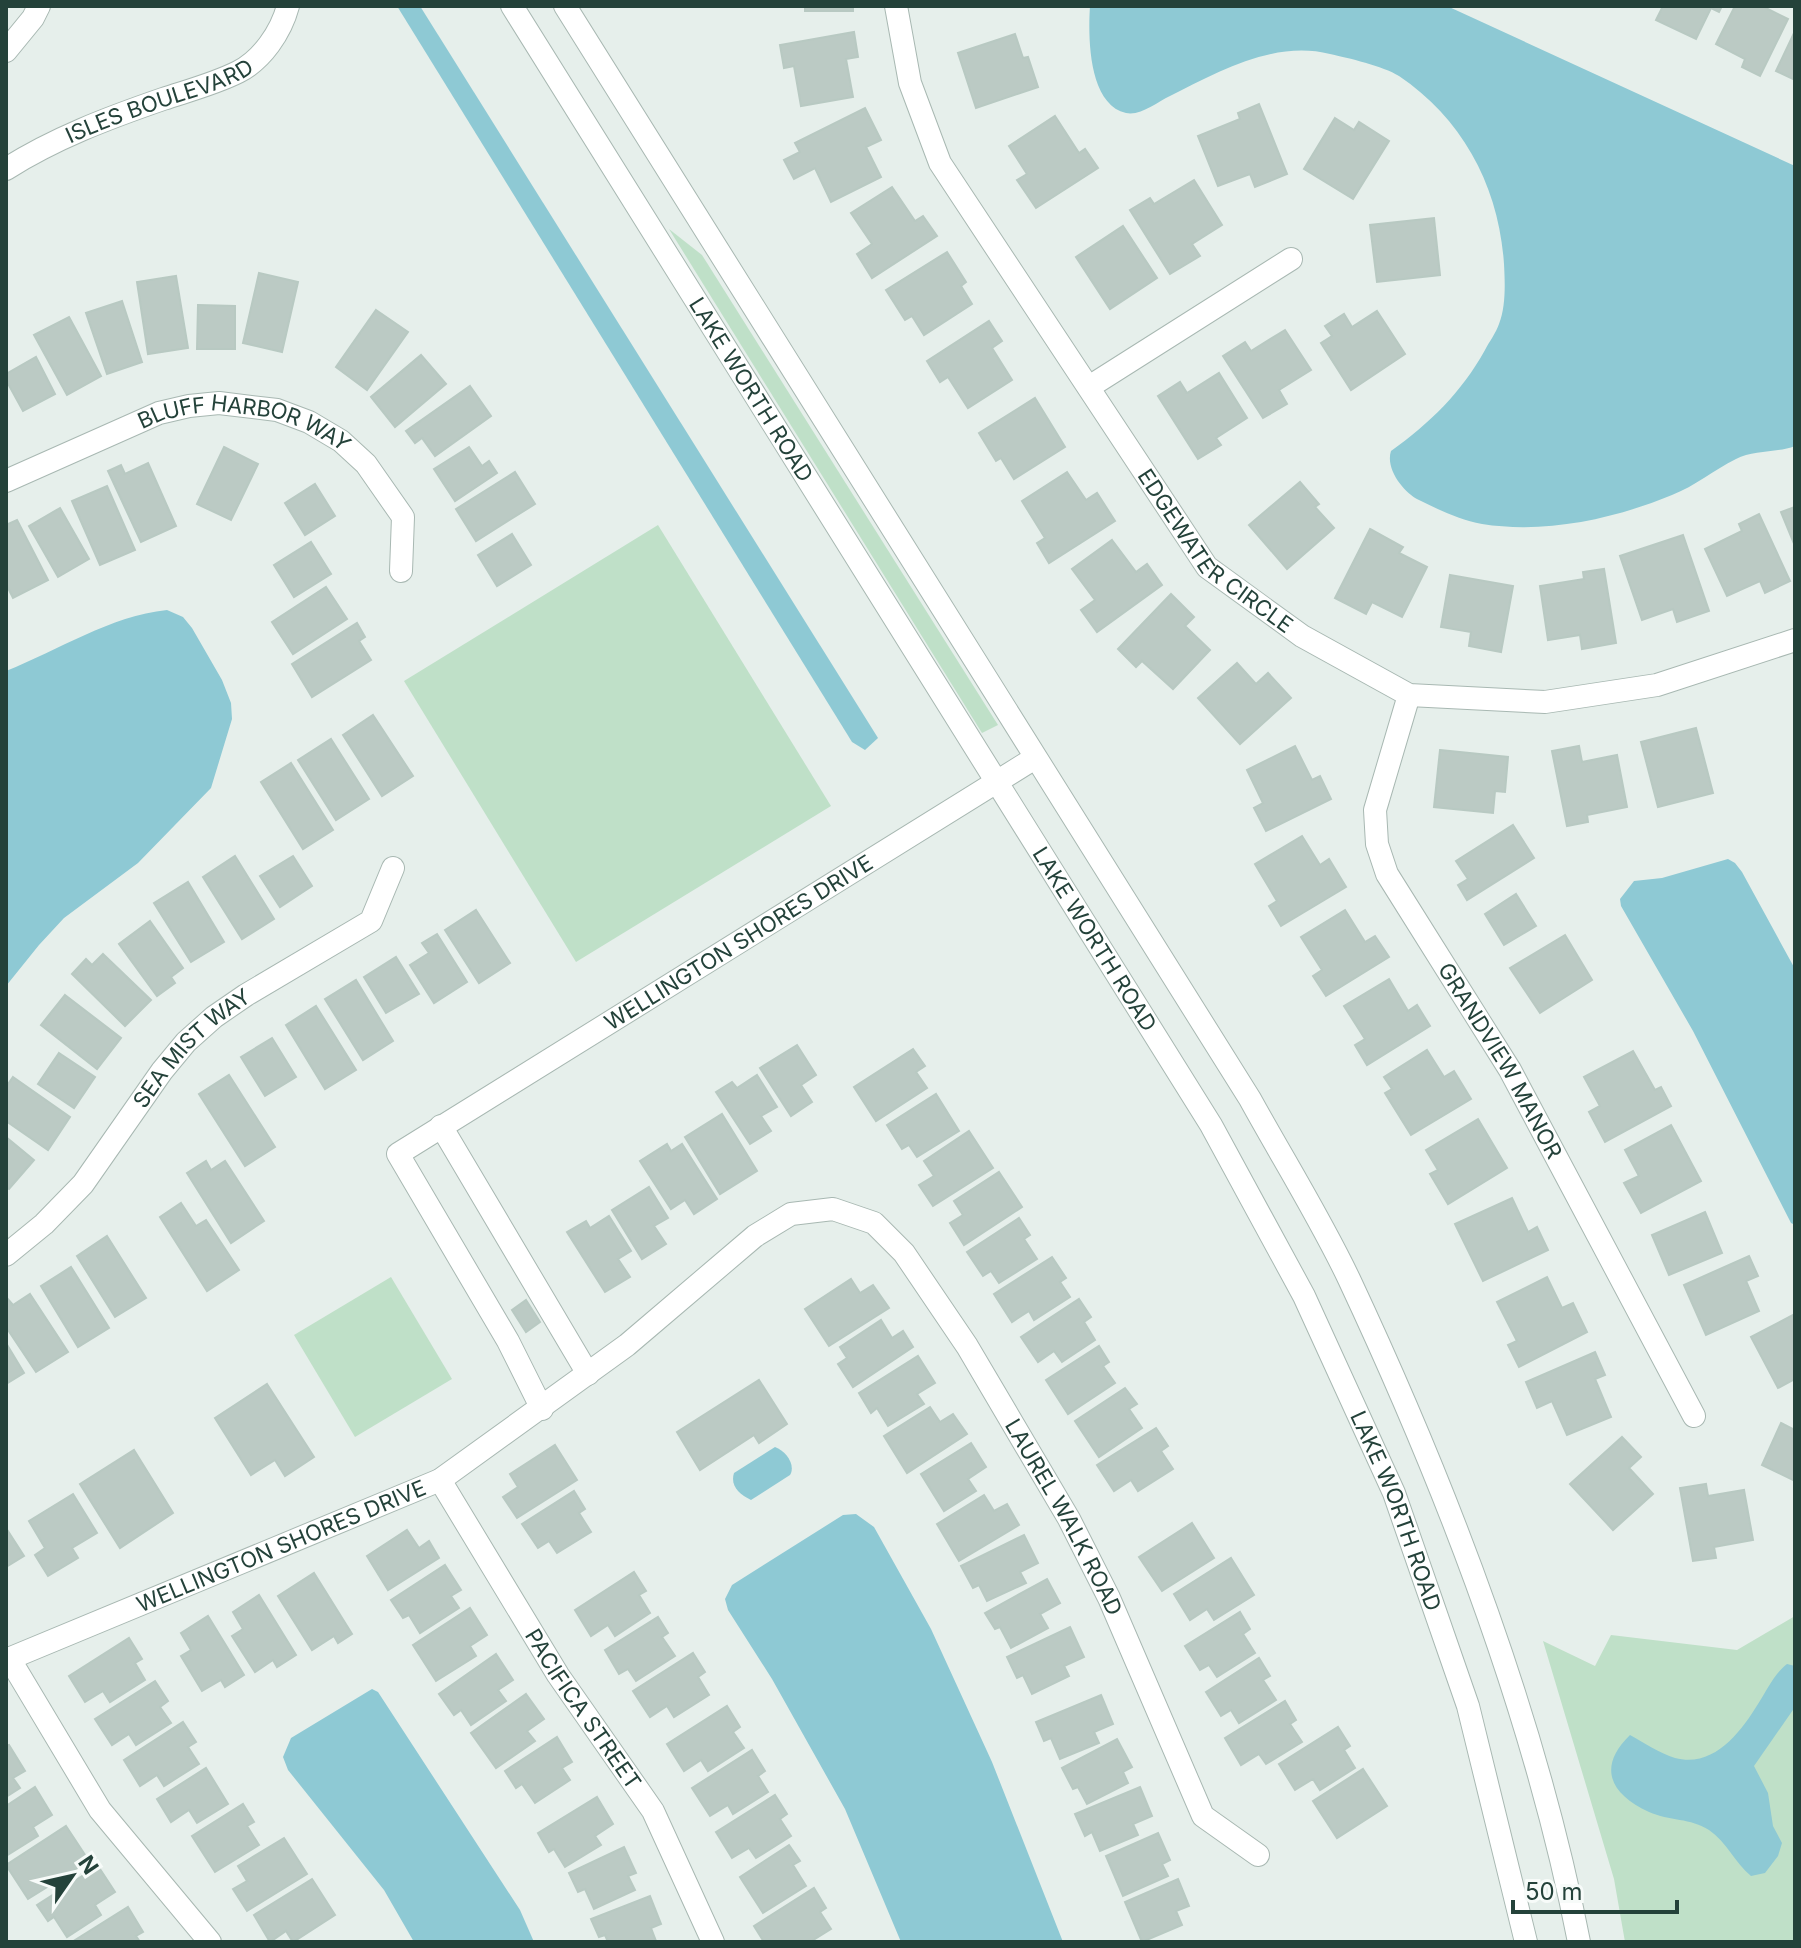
<svg xmlns="http://www.w3.org/2000/svg" width="1801" height="1948" viewBox="0 0 1801 1948" font-family="Inter,sans-serif">
  <style>
    .green { fill: #bfe0c8 }
    .water { fill: #8ec9d4 }
    .building { fill: #bbcac4; stroke: #b8c9c2; stroke-width: 2 }
    .lines { fill: none; stroke-linecap: round; stroke-linejoin: round }
    .minor-casing { stroke: #a8b8b2; stroke-width: 24 }
    .minor { stroke: #fff; stroke-width: 22 }
    .labels { text-anchor: middle; stroke-width: 8; stroke-linejoin: round; paint-order: stroke }
    .street-label { font-size: 22px; fill: #24423a; stroke: #f7fbf9 }
  </style>
  <rect width="100%" height="100%" fill="#e6efeb"/>
  <!-- green -->
  <g class="green">
    <path d="M669,229L702,255L998,725L982,733Z"/>
    <path d="M658,525L831,806L576,962L404,681Z"/>
    <path d="M391,1277L452,1379L355,1437L294,1335Z"/>
    <path d="M1795,1616V1942H1625L1614,1879L1543,1641L1595,1666L1611,1635L1737,1650Z"/>
  </g>
  <!-- water -->
  <g class="water">
    <path d="M397,6H420L878,738L865,750L852,742Z"/>
    <path d="M1090,6H1447L1795,166V446C1777,453 1753,450 1736,459C1714,470 1695,486 1672,495C1614,519 1545,534 1482,524C1460,520 1439,510 1419,500C1404,493 1385,469 1391,451C1430,423 1461,393 1485,350C1489,342 1496,333 1499,324C1506,306 1505,283 1504,264C1499,187 1463,119 1399,76C1383,66 1348,58 1330,54C1274,40 1218,72 1170,96C1157,102 1141,116 1126,113C1088,104 1088,36 1090,6Z"/>
    <path d="M167,610L183,617L192,628L222,680L231,703L232,719L211,788L138,863L64,918L39,945L6,986V671C59,650 110,616 167,610Z"/>
    <path d="M1728,859L1735,863L1742,872L1795,969V1225L1791,1223L1693,1031L1621,906L1620,899L1634,881L1662,878Z"/>
    <path d="M775,1447C786,1451 796,1465 790,1475L751,1500C739,1494 730,1486 734,1473Z"/>
    <path d="M856,1514L874,1527L931,1629L992,1762L1063,1942H901L845,1809L772,1679L728,1610L725,1599L732,1585L843,1515Z"/>
    <path d="M1787,1664L1795,1666V1707L1754,1766L1768,1793L1773,1826L1782,1843L1778,1856L1765,1873L1751,1876C1735,1863 1727,1842 1709,1830C1691,1818 1669,1821 1649,1812C1610,1794 1597,1767 1630,1735C1644,1743 1660,1753 1675,1758C1714,1768 1740,1733 1758,1704C1767,1690 1774,1674 1787,1664Z"/>
    <path d="M372,1689L378,1692L520,1910L534,1942H414L384,1890L288,1770L283,1757L291,1738Z"/>
  </g>
  <!-- building -->
  <g class="building">
    <rect x="805" y="6" width="48" height="5"/>
    <path d="M1663,6H1722L1719,12L1711,8L1696,39L1656,20Z"/>
    <path d="M1735,6H1762L1788,19L1760,76L1742,67L1745,59L1716,44Z"/>
    <path d="M1795,31V80L1776,71Z"/>
    <path d="M854,32L858,57L846,59L853,97L801,106L794,66L784,68L780,45Z"/>
    <path d="M1015,34L1023,58L1028,57L1038,87L976,108L958,53Z"/>
    <path d="M1259,104L1287,174L1255,187L1250,174L1218,186L1198,136L1240,119L1238,113Z"/>
    <path d="M865,108L881,140L866,147L881,177L831,202L815,168L794,179L784,160L800,152L795,143Z"/>
    <path d="M1055,116L1079,153L1085,149L1098,168L1036,208L1017,180L1027,174L1009,146Z"/>
    <path d="M1335,118L1354,130L1359,122L1389,141L1353,199L1304,169Z"/>
    <path d="M1194,180L1222,225L1192,244L1200,256L1170,274L1130,210L1150,198L1154,204Z"/>
    <path d="M892,187L915,221L923,216L937,236L872,278L857,254L872,244L851,213Z"/>
    <path d="M1434,218L1440,275L1377,282L1370,225Z"/>
    <path d="M1123,226L1157,278L1110,309L1076,257Z"/>
    <path d="M947,252L966,282L961,286L972,304L924,335L912,316L905,320L886,290Z"/>
    <path d="M259,273L298,282L282,352L243,343Z"/>
    <path d="M176,276L188,348L148,354L137,282Z"/>
    <path d="M122,301L142,362L107,374L86,313Z"/>
    <path d="M198,305L235,306V349H197Z"/>
    <path d="M376,310L408,332L367,390L336,367Z"/>
    <path d="M1377,311L1405,354L1351,390L1321,343L1332,336L1325,326L1344,314L1352,327Z"/>
    <path d="M69,317L101,376L67,395L34,335Z"/>
    <path d="M989,321L1002,341L992,348L1012,380L968,408L948,377L940,382L927,361Z"/>
    <path d="M1285,330L1311,370L1279,390L1287,404L1263,418L1223,356L1245,342L1251,351Z"/>
    <path d="M421,355L446,384L395,427L371,397Z"/>
    <path d="M36,357L55,394L23,411L6,380V374Z"/>
    <path d="M1219,373L1247,418L1216,438L1221,445L1198,459L1158,396L1180,382L1187,393Z"/>
    <path d="M470,386L491,416L435,456L422,438L415,443L406,431Z"/>
    <path d="M1035,398L1065,447L1014,479L1001,458L996,461L979,433Z"/>
    <path d="M224,447L258,464L231,520L197,504Z"/>
    <path d="M469,447L482,466L489,461L497,473L455,501L434,469Z"/>
    <path d="M148,463L176,526L141,542L108,471L121,465L125,474Z"/>
    <path d="M515,472L535,504L476,541L456,509Z"/>
    <path d="M1067,472L1086,500L1097,493L1115,521L1049,563L1037,543L1045,538L1022,501Z"/>
    <path d="M1300,482L1319,504L1315,507L1334,528L1287,569L1249,525Z"/>
    <path d="M315,484L335,516L305,535L285,503Z"/>
    <path d="M107,486L135,550L100,565L72,501Z"/>
    <path d="M1795,507V546L1781,512Z"/>
    <path d="M60,508L89,559L58,577L29,526Z"/>
    <path d="M1759,514L1790,581L1765,593L1760,581L1727,596L1705,549L1742,531L1739,524Z"/>
    <path d="M17,520L48,580L13,598L6,584V525Z"/>
    <path d="M1370,529L1403,547L1399,553L1427,567L1402,617L1372,602L1366,614L1335,598Z"/>
    <path d="M512,534L531,565L497,586L478,555Z"/>
    <path d="M1683,535L1709,611L1677,622L1673,609L1642,620L1620,556Z"/>
    <path d="M1112,540L1136,572L1147,564L1162,585L1097,632L1081,610L1095,600L1072,569Z"/>
    <path d="M311,542L331,574L294,597L274,565Z"/>
    <path d="M1604,569L1616,643L1582,649L1580,635L1548,640L1540,586L1584,579L1583,572Z"/>
    <path d="M1450,575L1513,586L1501,652L1469,646L1471,632L1441,627Z"/>
    <path d="M326,587L347,619L293,654L272,622Z"/>
    <path d="M1171,594L1194,617L1185,626L1210,650L1173,689L1142,661L1136,667L1118,649Z"/>
    <path d="M357,623L365,637L359,641L371,660L312,697L292,664Z"/>
    <path d="M1237,663L1256,684L1268,673L1291,698L1240,744L1198,698Z"/>
    <path d="M373,715L413,776L382,796L343,735Z"/>
    <path d="M1696,728L1713,793L1658,807L1641,742Z"/>
    <path d="M331,739L369,799L336,820L298,760Z"/>
    <path d="M1295,746L1312,780L1320,776L1331,799L1266,831L1254,808L1263,803L1247,770Z"/>
    <path d="M1579,746L1582,762L1617,755L1627,807L1587,815L1588,822L1567,826L1552,751Z"/>
    <path d="M1440,750L1508,757L1505,792L1495,791L1493,813L1434,807Z"/>
    <path d="M291,763L333,830L303,849L261,782Z"/>
    <path d="M1513,825L1534,858L1467,900L1458,885L1468,879L1456,861Z"/>
    <path d="M1302,836L1320,865L1329,859L1346,887L1281,926L1269,906L1277,901L1255,864Z"/>
    <path d="M235,856L274,919L242,939L203,877Z"/>
    <path d="M293,856L312,886L280,907L260,876Z"/>
    <path d="M188,882L224,942L191,962L154,903Z"/>
    <path d="M1516,894L1536,926L1504,945L1485,914Z"/>
    <path d="M476,910L510,963L479,983L445,930Z"/>
    <path d="M1345,910L1365,942L1375,936L1389,957L1326,996L1313,976L1322,970L1301,937Z"/>
    <path d="M150,921L183,968L171,977L175,983L157,996L119,944Z"/>
    <path d="M437,934L467,982L434,1003L410,965L429,953L422,943Z"/>
    <path d="M1565,935L1592,980L1540,1013L1510,968Z"/>
    <path d="M103,954L151,1000L125,1026L72,974L86,959L92,965Z"/>
    <path d="M396,957L419,994L386,1013L364,977Z"/>
    <path d="M1389,979L1408,1011L1417,1005L1430,1026L1367,1065L1355,1045L1365,1039L1344,1006Z"/>
    <path d="M356,980L393,1041L363,1060L325,999Z"/>
    <path d="M65,995L121,1038L97,1069L41,1025Z"/>
    <path d="M316,1006L356,1070L325,1089L286,1025Z"/>
    <path d="M272,1038L296,1077L265,1096L241,1057Z"/>
    <path d="M797,1045L816,1075L801,1085L812,1102L791,1116L760,1068Z"/>
    <path d="M913,1049L925,1066L916,1072L927,1088L876,1121L854,1087Z"/>
    <path d="M1427,1050L1444,1077L1454,1071L1471,1099L1411,1135L1385,1093L1392,1089L1384,1077Z"/>
    <path d="M1633,1051L1655,1090L1661,1087L1671,1106L1605,1142L1589,1112L1600,1106L1584,1077Z"/>
    <path d="M59,1053L95,1077L74,1108L38,1084Z"/>
    <path d="M229,1075L275,1147L245,1166L199,1094Z"/>
    <path d="M757,1075L777,1107L761,1116L771,1131L750,1144L716,1092L732,1082L737,1088Z"/>
    <path d="M13,1077L70,1117L48,1150L6,1121V1087Z"/>
    <path d="M936,1094L959,1131L917,1157L909,1145L902,1149L887,1125Z"/>
    <path d="M722,1114L757,1171L720,1194L685,1137Z"/>
    <path d="M1478,1119L1507,1168L1448,1204L1430,1174L1438,1170L1426,1150Z"/>
    <path d="M1671,1125L1701,1181L1641,1213L1624,1183L1639,1176L1625,1150Z"/>
    <path d="M969,1131L993,1168L933,1206L919,1185L934,1176L924,1161Z"/>
    <path d="M6,1137L34,1160L9,1189L6,1187Z"/>
    <path d="M667,1144L671,1151L682,1144L717,1199L694,1214L685,1200L671,1209L640,1161Z"/>
    <path d="M206,1161L211,1170L225,1161L264,1221L231,1243L187,1173Z"/>
    <path d="M999,1172L1022,1207L964,1245L950,1223L963,1215L954,1201Z"/>
    <path d="M649,1187L668,1218L654,1226L666,1244L642,1259L612,1210Z"/>
    <path d="M1512,1198L1528,1232L1537,1227L1548,1250L1483,1281L1455,1224Z"/>
    <path d="M181,1203L196,1226L206,1220L239,1270L207,1291L160,1217Z"/>
    <path d="M1705,1212L1722,1253L1669,1275L1652,1235Z"/>
    <path d="M609,1216L631,1251L618,1259L630,1277L605,1292L567,1232L586,1221L590,1228Z"/>
    <path d="M1019,1218L1030,1235L1024,1239L1037,1259L999,1283L991,1271L983,1276L967,1252Z"/>
    <path d="M107,1236L146,1298L115,1317L77,1256Z"/>
    <path d="M1749,1256L1758,1276L1746,1281L1759,1311L1706,1335L1684,1285Z"/>
    <path d="M1052,1257L1066,1278L1060,1282L1070,1297L1034,1320L1029,1311L1012,1322L994,1294Z"/>
    <path d="M71,1267L109,1328L78,1347L41,1286Z"/>
    <path d="M1547,1277L1562,1308L1573,1303L1587,1332L1519,1367L1508,1345L1517,1341L1497,1302Z"/>
    <path d="M851,1279L860,1293L873,1285L889,1308L829,1346L805,1309Z"/>
    <path d="M30,1294L68,1352L36,1372L6,1327V1297L13,1305Z"/>
    <path d="M1079,1299L1091,1317L1084,1322L1095,1340L1062,1362L1054,1351L1038,1362L1021,1337Z"/>
    <path d="M526,1300L540,1322L526,1332L512,1310Z"/>
    <path d="M1795,1314V1379L1778,1388L1751,1337Z"/>
    <path d="M881,1320L892,1338L903,1331L913,1347L853,1387L838,1364L847,1358L840,1347Z"/>
    <path d="M6,1343L24,1373L6,1384Z"/>
    <path d="M1099,1346L1109,1362L1103,1366L1115,1383L1068,1414L1046,1380Z"/>
    <path d="M1595,1352L1605,1375L1595,1379L1611,1417L1567,1435L1552,1401L1537,1408L1526,1382Z"/>
    <path d="M918,1356L935,1383L917,1394L924,1404L888,1426L877,1408L871,1413L859,1393Z"/>
    <path d="M759,1380L787,1424L759,1443L754,1435L700,1470L677,1432Z"/>
    <path d="M267,1384L314,1457L285,1476L275,1460L251,1475L215,1418Z"/>
    <path d="M1125,1388L1137,1404L1129,1409L1142,1428L1099,1457L1075,1421Z"/>
    <path d="M930,1407L940,1422L953,1414L967,1434L907,1473L884,1436Z"/>
    <path d="M1781,1423L1795,1430V1481L1762,1465Z"/>
    <path d="M1156,1428L1168,1446L1161,1451L1173,1469L1138,1491L1131,1480L1114,1491L1097,1465Z"/>
    <path d="M1622,1437L1641,1457L1629,1468L1653,1494L1613,1530L1570,1484Z"/>
    <path d="M971,1443L986,1467L968,1479L976,1491L944,1511L921,1474Z"/>
    <path d="M555,1445L577,1480L517,1518L503,1497L518,1487L510,1474Z"/>
    <path d="M134,1450L173,1513L120,1548L80,1484Z"/>
    <path d="M1706,1484L1708,1496L1744,1490L1753,1540L1714,1547L1716,1558L1693,1561L1680,1488Z"/>
    <path d="M574,1491L585,1509L579,1513L591,1532L557,1553L549,1541L538,1548L522,1524Z"/>
    <path d="M73,1494L97,1533L72,1548L78,1558L48,1576L35,1555L45,1548L29,1521Z"/>
    <path d="M984,1495L994,1511L1007,1504L1019,1525L959,1561L937,1524Z"/>
    <path d="M1192,1523L1214,1558L1162,1591L1139,1557Z"/>
    <path d="M6,1528L24,1556L6,1567Z"/>
    <path d="M407,1530L419,1548L429,1541L439,1558L388,1590L367,1556Z"/>
    <path d="M1024,1535L1038,1563L1020,1572L1026,1583L987,1601L979,1585L973,1588L961,1566Z"/>
    <path d="M1231,1558L1254,1595L1214,1620L1207,1609L1190,1620L1174,1594Z"/>
    <path d="M445,1565L461,1590L451,1596L459,1608L420,1633L409,1615L403,1618L391,1600Z"/>
    <path d="M634,1572L646,1591L639,1595L650,1613L615,1636L608,1625L591,1636L575,1610Z"/>
    <path d="M314,1573L352,1634L338,1643L334,1636L312,1650L278,1596Z"/>
    <path d="M1047,1579L1060,1603L1040,1614L1048,1628L1011,1648L1000,1627L995,1629L985,1613Z"/>
    <path d="M259,1595L296,1655L277,1667L273,1660L255,1672L232,1636L243,1629L233,1612Z"/>
    <path d="M470,1608L487,1635L470,1646L476,1656L436,1681L413,1645Z"/>
    <path d="M1240,1612L1250,1629L1243,1634L1255,1653L1217,1677L1209,1665L1200,1670L1185,1646Z"/>
    <path d="M208,1616L244,1675L225,1687L221,1680L202,1691L181,1656L191,1650L181,1633Z"/>
    <path d="M658,1617L668,1633L662,1637L675,1656L636,1681L628,1669L619,1674L605,1650Z"/>
    <path d="M1070,1627L1084,1657L1064,1666L1069,1676L1032,1694L1023,1675L1017,1678L1007,1657Z"/>
    <path d="M129,1638L142,1659L135,1663L145,1680L110,1702L103,1691L85,1702L69,1676Z"/>
    <path d="M693,1653L705,1672L698,1677L709,1695L674,1717L667,1706L650,1717L633,1691Z"/>
    <path d="M496,1654L513,1680L498,1690L506,1701L471,1725L461,1710L454,1715L439,1694Z"/>
    <path d="M1259,1658L1270,1676L1263,1680L1276,1700L1239,1723L1231,1710L1221,1716L1206,1692Z"/>
    <path d="M155,1681L168,1701L160,1707L171,1723L136,1745L129,1734L112,1745L95,1719Z"/>
    <path d="M526,1694L544,1719L527,1731L535,1741L496,1768L471,1733Z"/>
    <path d="M1101,1695L1113,1724L1094,1732L1099,1743L1060,1759L1051,1738L1044,1741L1036,1722Z"/>
    <path d="M1285,1701L1296,1720L1290,1724L1302,1742L1266,1764L1259,1754L1241,1765L1225,1738Z"/>
    <path d="M727,1706L740,1727L733,1732L744,1748L708,1771L701,1760L684,1771L667,1744Z"/>
    <path d="M183,1722L196,1742L188,1747L199,1764L164,1786L157,1775L140,1786L124,1760Z"/>
    <path d="M1338,1727L1350,1746L1344,1750L1355,1768L1320,1790L1313,1779L1295,1790L1279,1764Z"/>
    <path d="M557,1737L572,1762L562,1768L570,1780L535,1803L522,1784L516,1788L505,1771Z"/>
    <path d="M1117,1739L1132,1767L1123,1772L1128,1783L1087,1804L1078,1787L1073,1789L1062,1768Z"/>
    <path d="M9,1745L25,1771L13,1778L20,1788L6,1797V1746Z"/>
    <path d="M752,1750L765,1771L758,1776L768,1792L733,1814L728,1805L710,1816L692,1788Z"/>
    <path d="M206,1768L228,1804L197,1823L189,1810L171,1822L157,1799Z"/>
    <path d="M1363,1769L1387,1806L1337,1838L1313,1801Z"/>
    <path d="M35,1787L52,1815L33,1827L38,1836L6,1856V1806Z"/>
    <path d="M1140,1787L1152,1816L1133,1824L1138,1835L1100,1851L1092,1832L1085,1836L1075,1814Z"/>
    <path d="M775,1795L787,1814L780,1819L791,1836L756,1858L749,1848L732,1858L716,1832Z"/>
    <path d="M597,1797L613,1824L595,1836L601,1845L565,1867L554,1849L549,1852L538,1833Z"/>
    <path d="M243,1804L254,1822L247,1826L259,1845L215,1872L192,1836Z"/>
    <path d="M66,1826L89,1861L28,1899L6,1865Z"/>
    <path d="M1158,1833L1170,1860L1162,1864L1168,1876L1123,1896L1106,1856Z"/>
    <path d="M284,1838L307,1874L247,1911L233,1889L247,1881L238,1866Z"/>
    <path d="M789,1845L800,1861L793,1865L806,1886L763,1913L740,1877Z"/>
    <path d="M624,1847L636,1873L628,1876L635,1890L594,1909L585,1889L578,1892L569,1873Z"/>
    <path d="M98,1866L115,1892L95,1905L101,1915L67,1937L54,1917L48,1921L37,1905Z"/>
    <path d="M312,1879L335,1915L293,1942L286,1931L270,1942L254,1915Z"/>
    <path d="M1178,1879L1189,1906L1176,1911L1182,1925L1142,1942L1125,1902Z"/>
    <path d="M814,1888L826,1908L820,1912L831,1929L810,1942H764L754,1926Z"/>
    <path d="M650,1896L661,1924L651,1928L656,1941L608,1942L605,1935L599,1937L591,1919Z"/>
    <path d="M128,1907L143,1932L136,1936L140,1942H72Z"/>
  </g>
  <g class="lines">
    <defs>
      <g id="minor">
        <path id="s1" d="M512,6L1211,1125L1304,1296L1394,1493L1468,1706L1526,1942"/>
        <path d="M565,6L1250,1099C1283,1159 1320,1218 1349,1279C1447,1488 1535,1716 1579,1942"/>
        <path id="s2" d="M896,6L910,83L940,163L1207,567L1302,636L1409,695L1545,702L1657,685L1795,640"/>
        <path d="M6,51L33,18L39,6"/>
        <path id="s3" d="M6,169C55,138 108,118 163,99C187,91 214,84 238,72C262,60 281,32 288,6"/>
        <path d="M1089,387L1291,259"/>
        <path id="s4" d="M6,481L159,413L189,406L219,403L277,410L309,422L341,441L366,464L403,517L401,571"/>
        <path id="s5" d="M1409,695L1375,810L1377,844L1387,874L1510,1070L1694,1416"/>
        <path d="M441,1126L588,1374"/>
        <path id="s6" d="M6,1255L44,1224L83,1184L162,1071L186,1042L214,1017L246,995L371,921L393,868"/>
        <path id="s7" d="M542,1409L508,1341L398,1154L1035,758"/>
        <path id="s8" d="M440,1480L558,1675L653,1811L713,1942"/>
        <path d="M9,1658L100,1810L210,1942"/>
        <path id="s9" d="M6,1660L440,1480L627,1345L755,1236L791,1214L833,1209L874,1223L904,1253L967,1346L1069,1519L1109,1598L1203,1816L1258,1855"/>
      </g>
    </defs>
    <!-- minor casing -->
    <use href="#minor" class="minor-casing"/>
    <!-- minor -->
    <use href="#minor" class="minor"/>
  </g>
  <g class="labels">
    <!-- street labels -->
    <g class="street-label">
      <text dy="8" stroke="none"><textPath href="#s3" startOffset="168">ISLES BOULEVARD</textPath></text>
      <text dy="8" stroke="none"><textPath href="#s1" startOffset="452">LAKE WORTH ROAD</textPath></text>
      <text dy="8" stroke="none"><textPath href="#s4" startOffset="256">BLUFF HARBOR WAY</textPath></text>
      <text dy="8" stroke="none"><textPath href="#s2" startOffset="642">EDGEWATER CIRCLE</textPath></text>
      <text dy="8" stroke="none"><textPath href="#s1" startOffset="1100">LAKE WORTH ROAD</textPath></text>
      <text dy="8" stroke="none"><textPath href="#s7" startOffset="694">WELLINGTON SHORES DRIVE</textPath></text>
      <text dy="8" stroke="none"><textPath href="#s6" startOffset="280">SEA MIST WAY</textPath></text>
      <text dy="8" stroke="none"><textPath href="#s5" startOffset="404">GRANDVIEW MANOR</textPath></text>
      <text dy="8" stroke="none"><textPath href="#s1" startOffset="1748">LAKE WORTH ROAD</textPath></text>
      <text dy="8" stroke="none"><textPath href="#s9" startOffset="1348">LAUREL WALK ROAD</textPath></text>
      <text dy="8" stroke="none"><textPath href="#s9" startOffset="298">WELLINGTON SHORES DRIVE</textPath></text>
      <text dy="8" stroke="none"><textPath href="#s8" startOffset="270">PACIFICA STREET</textPath></text>
    </g>
  </g>
  <!-- border -->
  <rect width="1801" height="1948" fill="none" stroke="#24423a" stroke-width="16"/>
  <!-- north arrow -->
  <g transform="translate(72 1876) rotate(56)" stroke="#f7fbf9" stroke-width="6" paint-order="stroke">
  <path d="M0-6L14 30L0 20L-14 30Z" fill="#24423a"/>
  <text y="-12" font-size="22" font-weight="bold" text-anchor="middle" fill="#24423a">N</text>
  </g>
  <!-- scale -->
  <path d="M1513 1900v12h164v-12" fill="none" stroke="#24423a" stroke-width="4"/>
  <text x="1525" y="1900" font-size="24" fill="#24423a" stroke="#f7fbf9" stroke-width="6" paint-order="stroke">50 m</text>
</svg>
